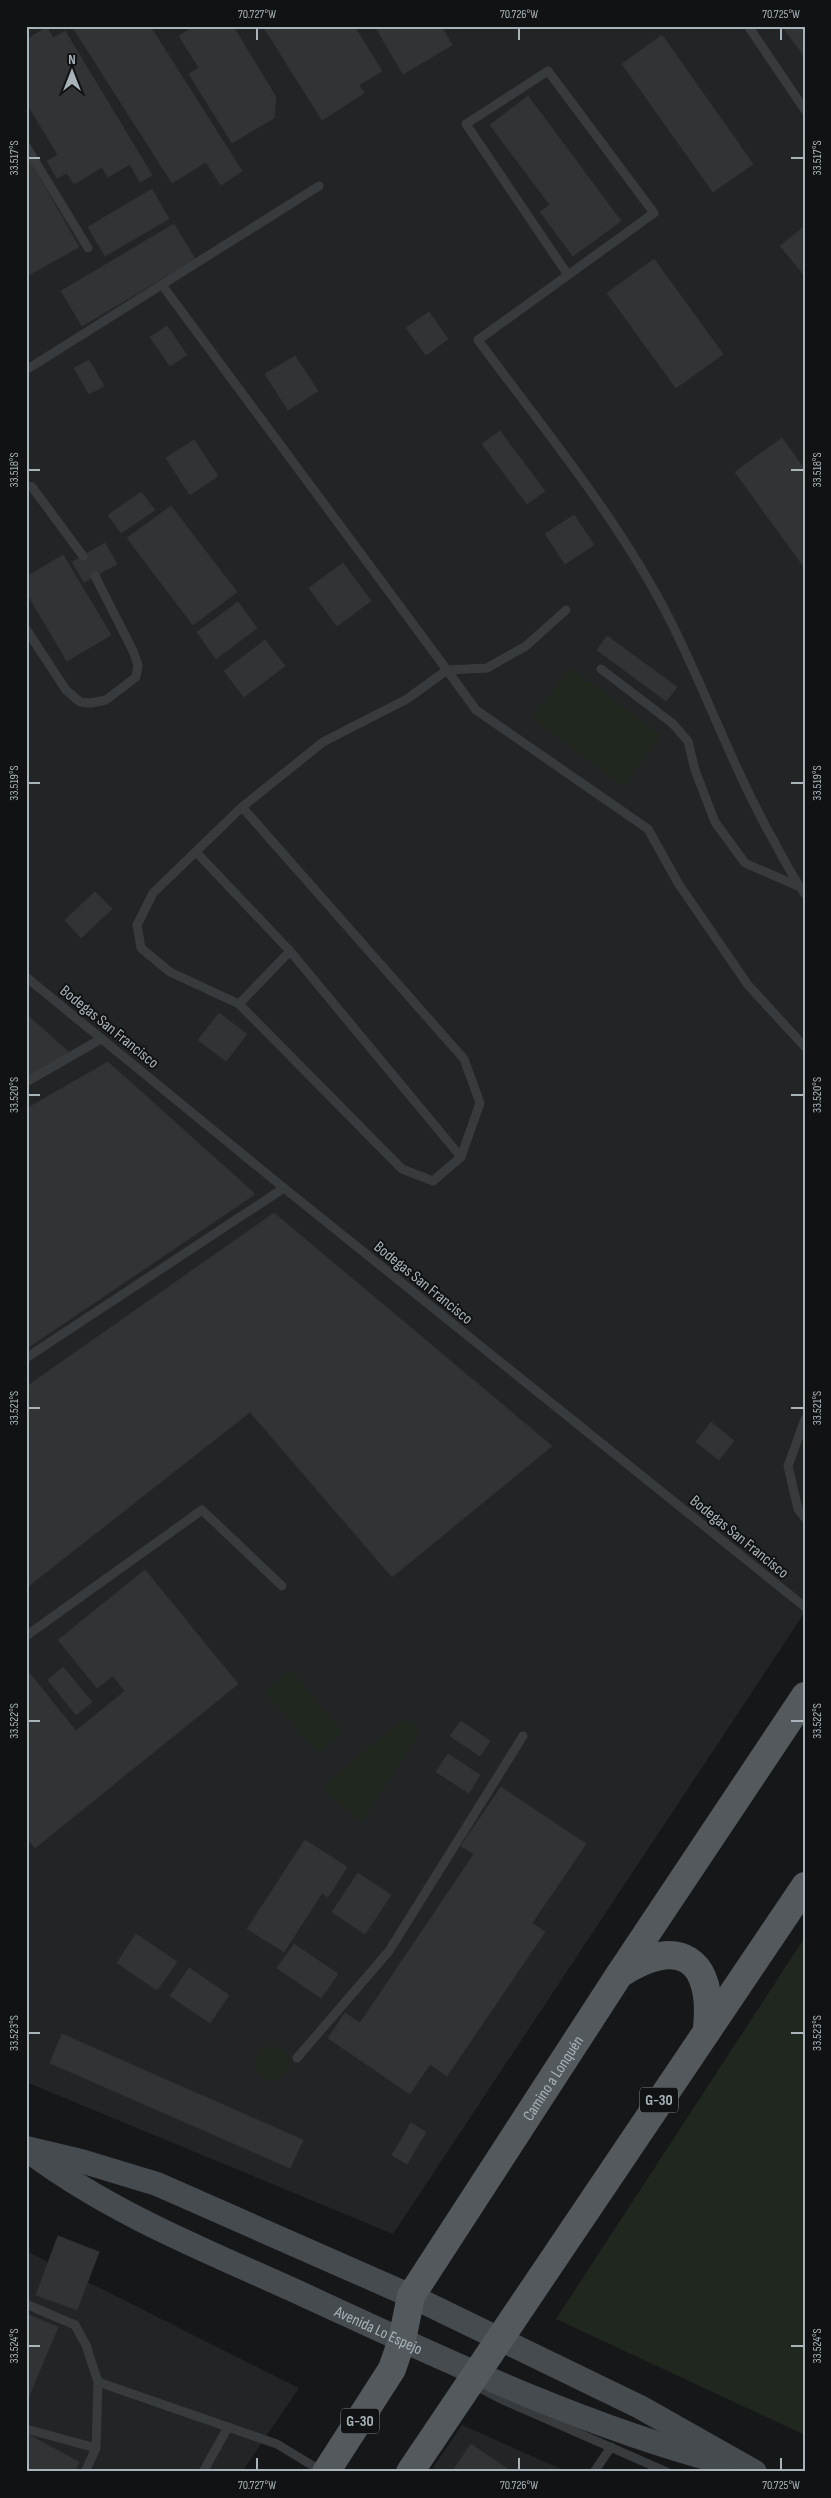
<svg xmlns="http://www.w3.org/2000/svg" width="831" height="2498" viewBox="0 0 831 2498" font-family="'Sofia Sans Condensed',sans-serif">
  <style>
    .built { fill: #222426 }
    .green { fill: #20271e }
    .building { fill: #313335; stroke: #303235 }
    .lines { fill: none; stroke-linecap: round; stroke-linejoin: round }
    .service { stroke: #373b3e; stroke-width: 9 }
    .secondary { stroke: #454b4e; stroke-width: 24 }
    .primary { stroke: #53595d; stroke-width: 28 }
    .ticks { fill: none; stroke: #a8b4b9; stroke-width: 2 }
    .labels { text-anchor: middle; stroke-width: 4; stroke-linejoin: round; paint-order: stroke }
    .shield { fill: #111214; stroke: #7b8388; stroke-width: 1 }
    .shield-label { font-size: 15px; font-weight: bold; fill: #a8b4b9 }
    .street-label { font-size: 16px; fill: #a8b4b9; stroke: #111214 }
    .neatline { fill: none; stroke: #a8b4b9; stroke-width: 2 }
    .ticks-label { font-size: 12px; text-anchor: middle; fill: #a8b4b9 }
  </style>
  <rect width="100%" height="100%" fill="#161719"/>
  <!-- built -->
  <g class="built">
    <path d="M26,26H805V1612L393,2234L26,2082Z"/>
    <path d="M26,2251L299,2388L242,2472H26Z"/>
    <path d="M462,2425L568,2472H430Z"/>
  </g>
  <!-- green -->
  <g class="green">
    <path d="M570,667L661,735L623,786L532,718Z"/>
    <path d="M290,1670L343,1732L318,1753L265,1692Z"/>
    <path d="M404,1719L416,1727L418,1734L362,1823L322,1789L347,1765Z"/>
    <path d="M805,1937V2435L556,2319Z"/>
    <circle cx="272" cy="2063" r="17"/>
  </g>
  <!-- building -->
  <g class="building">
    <path d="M72,26H150L242,171L221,185L206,162L172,183Z"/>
    <path d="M195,26H233L276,97L274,118L232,143L189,74L199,68L179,36Z"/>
    <path d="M263,26H354L382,71L359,85L364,93L322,120Z"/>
    <path d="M375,26H441L452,45L403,74Z"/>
    <path d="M782,26H805V57Z"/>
    <path d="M47,27L53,38L65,31L152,175L140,182L130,164L108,177L102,167L74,184L67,173L57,178L47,161L58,155L26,102V40Z"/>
    <path d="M662,35L753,164L713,192L622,64Z"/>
    <path d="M528,96L621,221L573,256L540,212L550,205L490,125Z"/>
    <path d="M26,154L79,247L27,276L26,274Z"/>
    <path d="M152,189L169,219L105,256L88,227Z"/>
    <path d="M174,224L195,259L82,326L61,291Z"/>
    <path d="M805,226V276L780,246Z"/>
    <path d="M654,259L723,354L676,388L607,293Z"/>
    <path d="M429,312L448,339L426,355L406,328Z"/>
    <path d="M167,326L187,355L170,366L150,337Z"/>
    <path d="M295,356L318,391L288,410L265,374Z"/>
    <path d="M89,360L104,386L89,394L74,368Z"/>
    <path d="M500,431L545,491L527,504L482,444Z"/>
    <path d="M782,438L805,470L804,567L735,472Z"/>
    <path d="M194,440L218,476L190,495L166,458Z"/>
    <path d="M141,492L155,510L121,533L108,515Z"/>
    <path d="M171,506L237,592L193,625L127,538Z"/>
    <path d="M574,515L594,545L565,564L545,534Z"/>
    <path d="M105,543L117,564L84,582L72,562Z"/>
    <path d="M63,555L111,635L67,661L26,592V577Z"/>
    <path d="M343,563L371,601L337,626L309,588Z"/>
    <path d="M238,602L257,628L216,659L197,632Z"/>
    <path d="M607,636L677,687L666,701L597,650Z"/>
    <path d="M265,640L285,666L244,697L224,671Z"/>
    <path d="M95,892L112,909L81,938L65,920Z"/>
    <path d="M219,1013L247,1034L226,1061L198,1040Z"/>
    <path d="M26,1014L70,1053L26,1078Z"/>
    <path d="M108,1062L255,1194L26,1349V1109Z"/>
    <path d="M274,1213L552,1446L392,1577L250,1412L26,1588V1387Z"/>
    <path d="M711,1422L734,1441L719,1460L696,1442Z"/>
    <path d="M145,1570L238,1684L35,1848L26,1837V1669L76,1731L125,1691L113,1676L97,1688L58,1640Z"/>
    <path d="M63,1667L92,1702L76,1715L48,1680Z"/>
    <path d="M461,1721L490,1741L480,1756L450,1736Z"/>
    <path d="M448,1754L480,1775L469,1793L436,1772Z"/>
    <path d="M501,1787L586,1844L532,1923L545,1932L447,2076L430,2064L410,2094L328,2038L345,2013L360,2023L474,1854L461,1846Z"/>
    <path d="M305,1840L347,1867L328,1897L322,1893L284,1952L247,1929Z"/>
    <path d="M358,1873L391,1895L365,1934L332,1912Z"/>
    <path d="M136,1934L177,1962L157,1990L117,1963Z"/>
    <path d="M294,1944L338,1974L321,1998L277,1968Z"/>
    <path d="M189,1968L229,1995L210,2023L170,1996Z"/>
    <path d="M62,2034L303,2140L290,2168L50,2063Z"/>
    <path d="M411,2123L426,2132L407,2164L392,2155Z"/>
    <path d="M58,2236L99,2252L77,2310L36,2295Z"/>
    <path d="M26,2314L58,2327L26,2403Z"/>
    <path d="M27,2434L79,2462L74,2472H26Z"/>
    <path d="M471,2444L512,2472H452Z"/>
  </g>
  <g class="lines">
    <!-- service -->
    <g class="service">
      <path d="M748,26L805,110"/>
      <path d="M26,146L88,248"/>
      <path d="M568,275L466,124L548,71L654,213L478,340C546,432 622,523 673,626C709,699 736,775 776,845C785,862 794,879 805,894"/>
      <path d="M162,285L447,670L487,668L526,646L566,610"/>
      <path d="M26,370L319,186"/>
      <path d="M26,486L32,487L83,556"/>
      <path d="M26,629L66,690L80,702L91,703L106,700L136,677L138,665L133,651L95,576"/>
      <path d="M601,669L672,723L688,741L695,770L715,822L745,863L800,887"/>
      <path d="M242,807L464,1059L480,1103L461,1157L433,1181L402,1169L239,1004L170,972L141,948L137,925L153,893L242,807L323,742L407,699L447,670L476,710L648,829L678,883L748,985L805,1047"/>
      <path d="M196,852L290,951L461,1157"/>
      <path d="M26,977L284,1188L805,1607"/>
      <path d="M239,1004L290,951"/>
      <path d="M26,1082L101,1039"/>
      <path d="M26,1358L284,1188"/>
      <path d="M805,1419L788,1466L798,1509L805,1518"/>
      <path d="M26,1636L202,1510L282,1586"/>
      <path d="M297,2058L389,1951L523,1736"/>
      <path d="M26,2304L75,2325L86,2345L98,2382L96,2448L85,2472"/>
      <path d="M98,2382L277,2444L323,2472"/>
      <path d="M472,2384L503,2400L667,2472"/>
      <path d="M26,2429L96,2448"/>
      <path d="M203,2472L228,2427"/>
      <path d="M594,2472L611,2447"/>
    </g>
    <!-- secondary -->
    <g class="secondary">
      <path d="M26,2148L81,2161L157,2184L411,2296L640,2407L755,2472"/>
      <path id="s1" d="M31,2153C114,2215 210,2252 304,2295C439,2357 577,2424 721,2462"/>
    </g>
    <!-- primary -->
    <g class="primary">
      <path d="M620,1974C680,1935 714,1959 707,2028"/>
      <path id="s2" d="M326,2472L392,2369L402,2340L411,2296L619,1975L805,1696"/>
      <path d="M410,2472L805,1886"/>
    </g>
  </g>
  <!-- ticks -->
  <path class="ticks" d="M257,28V40M519,28V40M781,28V40M28,158H40M791,158H804M28,470H40M791,470H804M28,783H40M791,783H804M28,1095H40M791,1095H804M28,1408H40M791,1408H804M28,1721H40M791,1721H804M28,2033H40M791,2033H804M28,2346H40M791,2346H804M257,2458V2470M519,2458V2470M781,2458V2470"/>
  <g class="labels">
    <!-- shield labels -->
    <g class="shield">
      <rect x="640" y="2087.5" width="38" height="25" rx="4"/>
      <rect x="341" y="2408.5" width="38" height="25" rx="4"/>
    </g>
    <g class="shield-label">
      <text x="659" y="2105">G-30</text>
      <text x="360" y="2426">G-30</text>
    </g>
    <!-- street labels -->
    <g class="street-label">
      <text transform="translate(110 1026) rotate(39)" y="6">Bodegas San Francisco</text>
      <text transform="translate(424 1282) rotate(39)" y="6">Bodegas San Francisco</text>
      <text transform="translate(740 1536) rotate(39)" y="6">Bodegas San Francisco</text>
      <text dy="6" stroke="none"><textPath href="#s2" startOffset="458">Camino a Lonquén</textPath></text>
      <text dy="6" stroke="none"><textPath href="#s1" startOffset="391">Avenida Lo Espejo</textPath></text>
    </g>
  </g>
  <!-- border -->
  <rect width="831" height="2498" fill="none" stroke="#111214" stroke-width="55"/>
  <!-- north arrow -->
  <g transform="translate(72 72)" stroke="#111214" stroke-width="4" paint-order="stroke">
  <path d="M0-4L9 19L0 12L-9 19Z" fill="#a8b4b9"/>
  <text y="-8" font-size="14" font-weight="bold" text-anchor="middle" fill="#a8b4b9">N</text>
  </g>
  <rect x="28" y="28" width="776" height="2442" class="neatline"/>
  <g class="ticks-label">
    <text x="257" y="18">70.727°W</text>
    <text x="519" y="18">70.726°W</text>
    <text x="781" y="18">70.725°W</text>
    <text transform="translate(14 158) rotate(-90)" y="4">33.517°S</text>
    <text transform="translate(817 158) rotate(-90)" y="4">33.517°S</text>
    <text transform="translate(14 470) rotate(-90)" y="4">33.518°S</text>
    <text transform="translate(817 470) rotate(-90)" y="4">33.518°S</text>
    <text transform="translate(14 783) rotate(-90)" y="4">33.519°S</text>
    <text transform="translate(817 783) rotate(-90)" y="4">33.519°S</text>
    <text transform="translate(14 1095) rotate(-90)" y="4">33.520°S</text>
    <text transform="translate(817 1095) rotate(-90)" y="4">33.520°S</text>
    <text transform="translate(14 1408) rotate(-90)" y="4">33.521°S</text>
    <text transform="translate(817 1408) rotate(-90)" y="4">33.521°S</text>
    <text transform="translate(14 1721) rotate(-90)" y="4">33.522°S</text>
    <text transform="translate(817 1721) rotate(-90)" y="4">33.522°S</text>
    <text transform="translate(14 2033) rotate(-90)" y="4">33.523°S</text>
    <text transform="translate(817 2033) rotate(-90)" y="4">33.523°S</text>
    <text transform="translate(14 2346) rotate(-90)" y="4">33.524°S</text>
    <text transform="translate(817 2346) rotate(-90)" y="4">33.524°S</text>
    <text x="257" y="2489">70.727°W</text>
    <text x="519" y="2489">70.726°W</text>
    <text x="781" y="2489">70.725°W</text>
  </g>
</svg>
